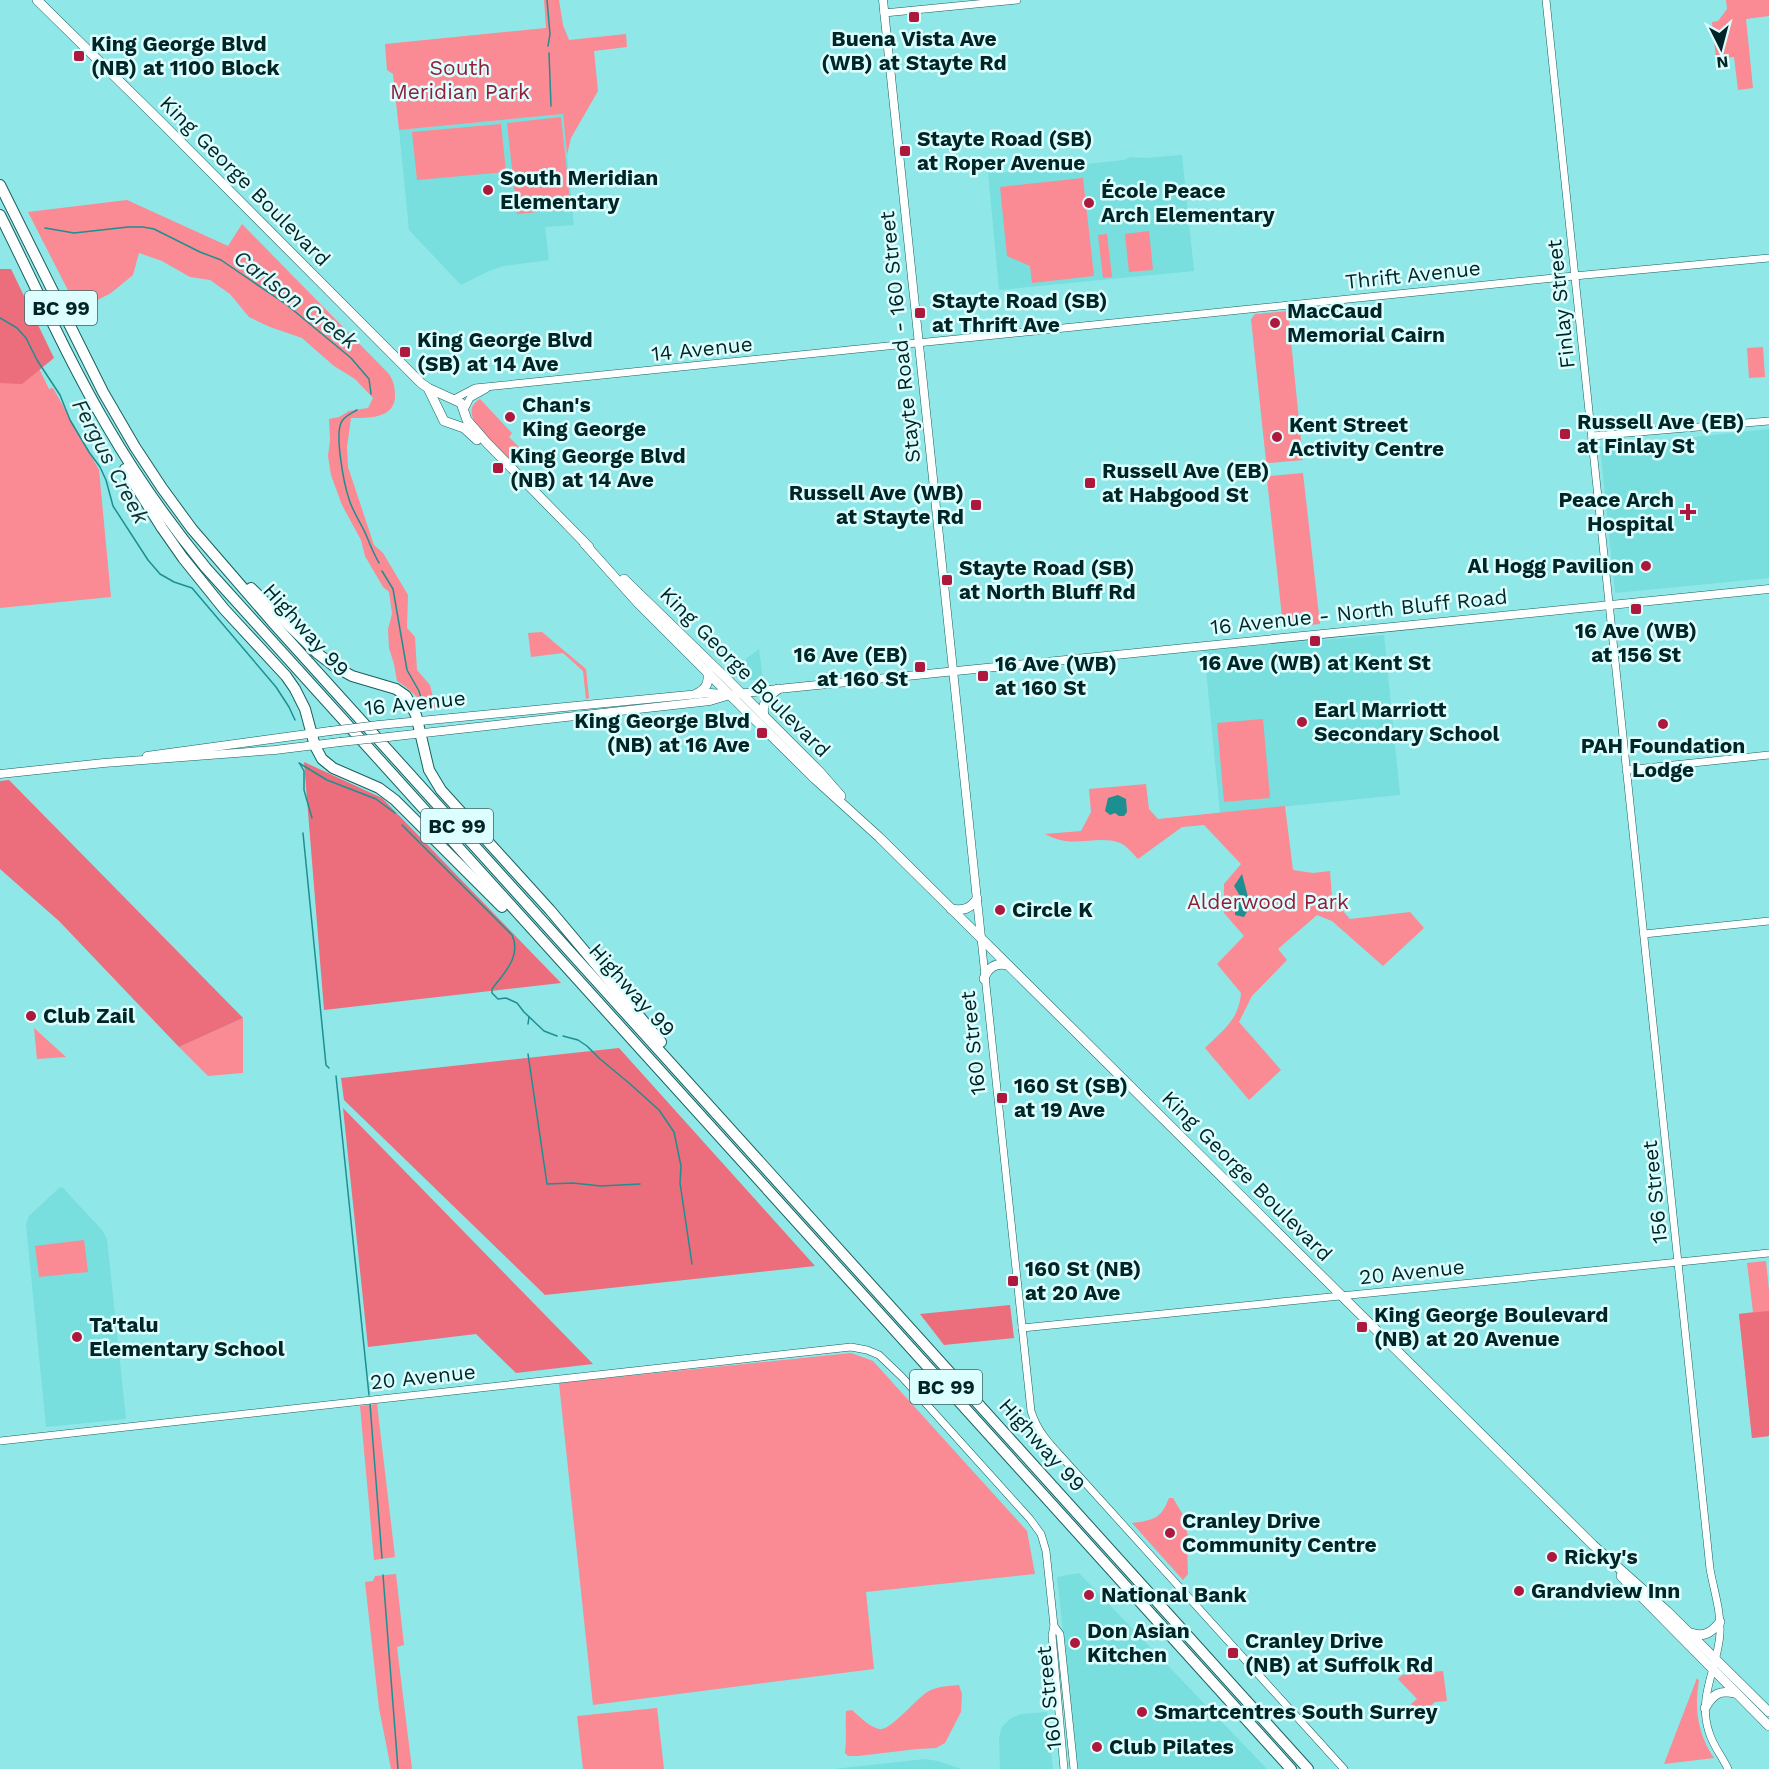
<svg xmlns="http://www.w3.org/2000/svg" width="1769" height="1769" viewBox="0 0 1769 1769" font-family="'Work Sans',sans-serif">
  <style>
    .built { fill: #79dede }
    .green { fill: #fa8a93 }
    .forest { fill: #ec6d7b }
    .water { fill: #1e8f90 }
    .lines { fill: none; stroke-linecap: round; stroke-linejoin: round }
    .stream { stroke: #1e8f90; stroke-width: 1.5 }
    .tertiary-casing { stroke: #186060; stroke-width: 8 }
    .secondary-casing { stroke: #186060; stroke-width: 9 }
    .primary-casing { stroke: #186060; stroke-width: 10 }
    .motorway-casing { stroke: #186060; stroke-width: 12 }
    .tertiary { stroke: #fff; stroke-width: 7 }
    .secondary { stroke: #fff; stroke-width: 8 }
    .primary { stroke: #fff; stroke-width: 9 }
    .motorway { stroke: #fff; stroke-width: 10 }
    .secondary-bridge-casing { stroke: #186060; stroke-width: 9; stroke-linecap: butt }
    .secondary-bridge { stroke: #fff; stroke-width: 8 }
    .poi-dot { fill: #ad183c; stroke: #ddfefe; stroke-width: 2 }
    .labels { text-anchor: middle; stroke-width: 5; stroke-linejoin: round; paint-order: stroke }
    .shield { fill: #ddfefe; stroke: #426667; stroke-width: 1.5 }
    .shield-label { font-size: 20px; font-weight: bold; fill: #002526 }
    .poi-label { font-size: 21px; font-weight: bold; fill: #002526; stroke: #ddfefe; text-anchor: start }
    .park-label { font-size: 21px; fill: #911e35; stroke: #ddfefe }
    .street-label { font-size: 21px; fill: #002526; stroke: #ddfefe }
    .water-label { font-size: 22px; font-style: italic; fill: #103030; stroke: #ddfefe }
  </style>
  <rect width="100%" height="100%" fill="#90e7e7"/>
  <!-- built -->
  <g class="built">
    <path d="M563,114L574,225L545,227L549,260L504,266L489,271L461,285L409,230L399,130Z"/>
    <path d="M1182,155L1194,271L999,290L988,172L999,173L1124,160L1131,157L1146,158Z"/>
    <path d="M1769,429V578L1615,593L1600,447Z"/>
    <path d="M1384,635L1400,795L1220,813L1204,650Z"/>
    <path d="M759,649L763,680H746V659Z"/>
    <path d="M62,1187L102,1230L107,1239L126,1419L46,1427L26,1224L29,1216L59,1188Z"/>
    <path d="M1079,1573L1267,1769H1078L1057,1577Z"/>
    <path d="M1047,1712L1053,1769H1000L999,1737L1002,1727L1010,1719L1021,1714Z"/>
    <path d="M925,1759L938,1761L961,1769H834Z"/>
  </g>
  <!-- green -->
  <g class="green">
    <path d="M544,0H559L563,25L569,40L626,34L627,47L594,51L598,91L571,138L567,155L563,114L399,130L393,74L387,70L385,44L546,28Z"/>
    <path d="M1726,0H1769V16L1746,19L1753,88L1738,90L1734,57L1716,59L1712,22L1718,21L1727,9Z"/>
    <path d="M561,117L571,209L517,214L507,123Z"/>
    <path d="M501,124L506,172L417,180L412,132Z"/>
    <path d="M1083,178L1094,276L1032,283L1030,266L1007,256L1000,187Z"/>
    <path d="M127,200L228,246L242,224L389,374C394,382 395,387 395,397C394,419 367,418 351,418L347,447L348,467L374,545L383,553L408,595L407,628L415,637L417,670L430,685L436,709C421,704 411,689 397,681L394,664L389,648L388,629L392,614L389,592L383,587L365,556L361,540L342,505L331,475L328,456L330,440L329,419L339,417L349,411L368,408L373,398L355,379L334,366L302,338L270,327L249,317L230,294L210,280L190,277L162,261L139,253L133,275L111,293L78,310L28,212Z"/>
    <path d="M1149,231L1153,270L1129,272L1125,234Z"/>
    <path d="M1107,234L1112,277L1103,278L1098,235Z"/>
    <path d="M0,272L15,319L49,389L53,388L99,470L111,597L0,608Z"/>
    <path d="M1288,311L1303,460L1269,463L1266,461L1251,319L1255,314Z"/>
    <path d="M1763,347L1765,377L1749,378L1747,348Z"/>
    <path d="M480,399L510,431L512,433L509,437L522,450L526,447C524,454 518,460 510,461C498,448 453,414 480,399Z"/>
    <path d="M1303,473L1320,624L1286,627L1283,626L1267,479L1270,476Z"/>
    <path d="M542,632L586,669L589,698L586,699L583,671L563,653L531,657L528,633Z"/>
    <path d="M1263,719L1270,798L1224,802L1217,723Z"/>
    <path d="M1146,784L1149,809L1158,819L1285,806L1293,870L1313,873L1330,871L1332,898L1350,919L1410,912L1424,928L1383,966L1332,921L1317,915L1278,949L1287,960L1252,996L1239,1022L1281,1070L1249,1100L1205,1048C1223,1030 1239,1020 1241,993L1217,964L1244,936L1224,913V884L1241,864L1204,825L1182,827L1138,859C1133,854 1127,846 1120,843C1096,834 1073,850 1045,834L1081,831L1091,812L1089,789Z"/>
    <path d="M243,1018V1073L208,1076L179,1047Z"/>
    <path d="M34,1028L66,1057L37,1059Z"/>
    <path d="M84,1240L88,1272L39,1277L35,1246Z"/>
    <path d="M1766,1261L1769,1290V1436L1752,1438L1739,1314L1753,1312L1747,1263Z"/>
    <path d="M851,1353L873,1361L1027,1531L1035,1574L866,1592L874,1669L593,1705L559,1383Z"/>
    <path d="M377,1404L395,1557L374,1560L360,1406Z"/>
    <path d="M1169,1498H1173L1183,1515L1189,1541L1211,1539V1544L1187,1546L1188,1574L1183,1580L1132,1523C1154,1520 1161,1519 1169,1498Z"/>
    <path d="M396,1574L404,1645L397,1647L412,1769H391L379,1708L365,1582L373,1581L375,1576Z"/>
    <path d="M1443,1671L1447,1701L1435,1702L1421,1714L1411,1704L1417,1699L1398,1679L1402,1675Z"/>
    <path d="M1697,1678L1699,1681C1694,1709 1698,1734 1714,1758L1664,1764Z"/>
    <path d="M959,1685L962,1694L961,1712L945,1743L936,1748L917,1749L858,1756H848L845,1753C847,1738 845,1725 846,1711L852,1710C859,1716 869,1727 879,1729C891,1732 918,1695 931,1690C939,1686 950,1686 959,1685Z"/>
    <path d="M657,1708L664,1769H583L577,1716Z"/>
  </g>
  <!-- forest -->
  <g class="forest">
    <path d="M0,269H11L54,358L22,384L0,383Z"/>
    <path d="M304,762L382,798L561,983L324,1010Z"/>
    <path d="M9,780L243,1018L179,1047L59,921L0,869V781Z"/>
    <path d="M619,1048L815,1266L545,1295L344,1100L341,1078Z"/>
    <path d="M343,1108L593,1364L516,1373L476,1334L368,1347Z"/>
    <path d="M1010,1305L1014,1338L944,1345L920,1314Z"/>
    <path d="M1769,1311V1436L1752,1438L1739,1314Z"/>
  </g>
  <!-- water -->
  <g class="water">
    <path d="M1118,795L1126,799L1127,812L1124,816H1119L1115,813L1110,815L1105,811L1108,798Z"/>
    <path d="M1242,874L1248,897L1253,901L1244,917L1235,915V903L1239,902L1240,896L1234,886Z"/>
  </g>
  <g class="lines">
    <!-- stream -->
    <g class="stream">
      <path d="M547,0L550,34L548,46"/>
      <path d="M549,53L551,106"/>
      <path d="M45,228L74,233L128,227H143L154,229L200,252L221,260L287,305L351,358L369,379L371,394"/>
      <path d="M0,318L17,328L26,338L37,360L60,395L70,420L89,452L100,467L106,480L113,506L148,560L160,574L174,582L192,588L276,687L289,707L295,720"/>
      <path d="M357,410C352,413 345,416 342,421C334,433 344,484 349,499C353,513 362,524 367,537C371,547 374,554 379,563"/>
      <path d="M382,571L393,589L407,670L419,691L422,702"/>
      <path d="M299,763L327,780L376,799L395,813"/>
      <path d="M300,764L304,771V790L312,818"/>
      <path d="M402,825L512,935C522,956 504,973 492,989V993L498,999L506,998L517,1003L524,1012L544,1031L557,1036"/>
      <path d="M303,833L326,1065L329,1068"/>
      <path d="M528,1024L529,1017"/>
      <path d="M563,1036L578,1040L587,1046L600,1059L629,1083L659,1110L674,1132L681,1166L680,1183L692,1264"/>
      <path d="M528,1054L547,1184L573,1183L601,1186L640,1184"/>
      <path d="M336,1076L369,1395"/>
      <path d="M370,1404L382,1558"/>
      <path d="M383,1575L398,1769"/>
    </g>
    <defs>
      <g id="tertiary">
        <path d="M1546,0L1710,1569C1714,1591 1721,1611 1720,1633C1718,1668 1697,1696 1709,1732C1713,1746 1722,1756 1728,1769"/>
        <path d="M884,13L1017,0"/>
        <path d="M454,399L475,388L1574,276L1769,258"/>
        <path d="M464,410L470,398L486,389"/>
        <path d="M1592,436L1769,421"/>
        <path d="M1626,770L1769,755"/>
        <path d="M1644,934L1769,921"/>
        <path d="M981,938L1031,1411C1038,1434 1053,1447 1068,1464L1344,1769"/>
        <path d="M1022,1328L1769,1253"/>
        <path d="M0,1441L851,1347L867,1350L879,1355L902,1377L1030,1519L1041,1534L1046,1551L1054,1626L1052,1635L1064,1769"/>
        <path d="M1054,1626L1060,1634L1074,1769"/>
      </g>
      <g id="secondary">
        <path d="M883,0L981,938"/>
        <path d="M379,725L710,693L726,694"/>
        <path d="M388,737L710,701L730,695L778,689L1769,589"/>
        <path d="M147,756L330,731"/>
        <path d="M0,774L104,763L275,750L340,742"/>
      </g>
      <g id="primary">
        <path d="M37,0L164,125L421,383L428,388L461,403L467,420L487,443L589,547"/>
        <path d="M428,388L444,421L464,428L477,440"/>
        <path d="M584,543L637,602L730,695L815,779L879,837L1593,1545L1667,1611L1769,1712"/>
        <path d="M624,579L727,679L820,772L841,796"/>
        <path d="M696,694C706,689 709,684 708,672"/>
        <path d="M764,716C761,703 768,697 778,689"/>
        <path d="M951,909C963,911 970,909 977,899"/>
        <path d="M984,979C987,968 996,962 1007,965"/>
        <path d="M1621,1576L1769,1726"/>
        <path d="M1691,1633C1704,1638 1712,1632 1720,1622"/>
        <path d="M1705,1708C1713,1694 1719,1690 1735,1693"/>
      </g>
      <g id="motorway">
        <path d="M0,185L103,392L135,447L162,488L192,529L275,625L1308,1769"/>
        <path d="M0,215C35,285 67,358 107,426C136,476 169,523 206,568L1291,1769"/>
        <path d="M125,469L162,528L183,558L224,609L286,676L295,689L305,709L315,746L322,759L333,768L379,788L395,800L502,907"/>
        <path d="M251,588L317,653L334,666L352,676L396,689L406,696L416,715L429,770L441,790L550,910L661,1042"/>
      </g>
    </defs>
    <!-- tertiary casing -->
    <use href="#tertiary" class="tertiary-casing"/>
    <!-- secondary casing -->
    <use href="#secondary" class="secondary-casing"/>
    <!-- primary casing -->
    <use href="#primary" class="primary-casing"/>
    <!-- motorway casing -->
    <use href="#motorway" class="motorway-casing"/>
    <!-- tertiary -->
    <use href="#tertiary" class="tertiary"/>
    <!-- secondary -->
    <use href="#secondary" class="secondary"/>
    <!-- primary -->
    <use href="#primary" class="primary"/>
    <!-- motorway -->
    <use href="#motorway" class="motorway"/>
    <defs>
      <g id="secondary-bridge">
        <path d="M330,731L379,725"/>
        <path d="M340,742L388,737"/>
      </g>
    </defs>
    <!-- secondary-bridge casing -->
    <use href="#secondary-bridge" class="secondary-bridge-casing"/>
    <!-- secondary-bridge -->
    <use href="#secondary-bridge" class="secondary-bridge"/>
  </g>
  <!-- markers -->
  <g class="poi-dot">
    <rect x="908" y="11" width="12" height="12" rx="3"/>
    <rect x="73" y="50" width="12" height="12" rx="3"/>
    <rect x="899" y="145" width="12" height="12" rx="3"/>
    <circle cx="488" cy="190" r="6"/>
    <circle cx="1089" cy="203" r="6"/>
    <rect x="914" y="307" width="12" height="12" rx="3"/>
    <circle cx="1275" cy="323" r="6"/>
    <rect x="399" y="346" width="12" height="12" rx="3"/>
    <circle cx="510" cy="417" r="6"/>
    <rect x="1559" y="428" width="12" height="12" rx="3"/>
    <circle cx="1277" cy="437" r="6"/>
    <rect x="492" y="462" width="12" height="12" rx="3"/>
    <rect x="1084" y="477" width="12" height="12" rx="3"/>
    <rect x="970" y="499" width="12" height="12" rx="3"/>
    <path d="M1685 503h6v6h6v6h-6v6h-6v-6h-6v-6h6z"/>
    <circle cx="1646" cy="566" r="6"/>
    <rect x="941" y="574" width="12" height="12" rx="3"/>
    <rect x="1630" y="603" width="12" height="12" rx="3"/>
    <rect x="1309" y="635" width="12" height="12" rx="3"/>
    <rect x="914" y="661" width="12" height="12" rx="3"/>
    <rect x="977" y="670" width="12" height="12" rx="3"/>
    <circle cx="1302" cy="722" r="6"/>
    <circle cx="1663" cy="724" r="6"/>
    <rect x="756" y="727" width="12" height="12" rx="3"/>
    <circle cx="1000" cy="910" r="6"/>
    <circle cx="31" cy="1016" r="6"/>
    <rect x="996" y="1092" width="12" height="12" rx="3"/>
    <rect x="1007" y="1275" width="12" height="12" rx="3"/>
    <rect x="1356" y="1321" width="12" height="12" rx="3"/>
    <circle cx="77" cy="1337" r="6"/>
    <circle cx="1170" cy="1533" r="6"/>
    <circle cx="1552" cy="1557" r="6"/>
    <circle cx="1519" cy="1591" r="6"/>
    <circle cx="1089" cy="1595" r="6"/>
    <circle cx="1075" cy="1643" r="6"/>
    <rect x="1227" y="1647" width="12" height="12" rx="3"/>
    <circle cx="1142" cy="1712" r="6"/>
    <circle cx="1097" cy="1747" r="6"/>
  </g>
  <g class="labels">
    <!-- shield labels -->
    <g class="shield">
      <rect x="25" y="291" width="72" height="34" rx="4.5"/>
      <rect x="421" y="809" width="72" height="34" rx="4.5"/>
      <rect x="910" y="1370" width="72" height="34" rx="4.5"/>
    </g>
    <g class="shield-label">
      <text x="61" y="315">BC 99</text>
      <text x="457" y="833">BC 99</text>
      <text x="946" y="1394">BC 99</text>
    </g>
    <!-- poi labels -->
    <g class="poi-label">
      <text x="914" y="46" text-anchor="middle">Buena Vista Ave<tspan x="914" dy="24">(WB) at Stayte Rd</tspan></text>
      <text x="91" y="51">King George Blvd<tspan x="91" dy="24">(NB) at 1100 Block</tspan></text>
      <text x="917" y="146">Stayte Road (SB)<tspan x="917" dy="24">at Roper Avenue</tspan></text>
      <text x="500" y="185">South Meridian<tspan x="500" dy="24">Elementary</tspan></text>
      <text x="1101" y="198">École Peace<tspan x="1101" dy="24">Arch Elementary</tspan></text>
      <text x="932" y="308">Stayte Road (SB)<tspan x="932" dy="24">at Thrift Ave</tspan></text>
      <text x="1287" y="318">MacCaud<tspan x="1287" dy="24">Memorial Cairn</tspan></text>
      <text x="417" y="347">King George Blvd<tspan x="417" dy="24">(SB) at 14 Ave</tspan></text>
      <text x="522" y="412">Chan's<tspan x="522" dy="24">King George</tspan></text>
      <text x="1577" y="429">Russell Ave (EB)<tspan x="1577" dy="24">at Finlay St</tspan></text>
      <text x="1289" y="432">Kent Street<tspan x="1289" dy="24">Activity Centre</tspan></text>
      <text x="510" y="463">King George Blvd<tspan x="510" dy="24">(NB) at 14 Ave</tspan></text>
      <text x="1102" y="478">Russell Ave (EB)<tspan x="1102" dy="24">at Habgood St</tspan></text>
      <text x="964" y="500" text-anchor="end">Russell Ave (WB)<tspan x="964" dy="24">at Stayte Rd</tspan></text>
      <text x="1674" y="507" text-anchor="end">Peace Arch<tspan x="1674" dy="24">Hospital</tspan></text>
      <text x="1634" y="573" text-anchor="end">Al Hogg Pavilion</text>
      <text x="959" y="575">Stayte Road (SB)<tspan x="959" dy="24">at North Bluff Rd</tspan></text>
      <text x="1636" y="638" text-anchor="middle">16 Ave (WB)<tspan x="1636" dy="24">at 156 St</tspan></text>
      <text x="908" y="662" text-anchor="end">16 Ave (EB)<tspan x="908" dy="24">at 160 St</tspan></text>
      <text x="1315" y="670" text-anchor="middle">16 Ave (WB) at Kent St</text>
      <text x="995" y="671">16 Ave (WB)<tspan x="995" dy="24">at 160 St</tspan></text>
      <text x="1314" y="717">Earl Marriott<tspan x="1314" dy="24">Secondary School</tspan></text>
      <text x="750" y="728" text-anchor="end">King George Blvd<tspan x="750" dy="24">(NB) at 16 Ave</tspan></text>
      <text x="1663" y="753" text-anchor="middle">PAH Foundation<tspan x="1663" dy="24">Lodge</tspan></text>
      <text x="1012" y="917">Circle K</text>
      <text x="43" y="1023">Club Zail</text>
      <text x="1014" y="1093">160 St (SB)<tspan x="1014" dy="24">at 19 Ave</tspan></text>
      <text x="1025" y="1276">160 St (NB)<tspan x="1025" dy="24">at 20 Ave</tspan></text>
      <text x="1374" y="1322">King George Boulevard<tspan x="1374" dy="24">(NB) at 20 Avenue</tspan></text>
      <text x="89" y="1332">Ta'talu<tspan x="89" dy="24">Elementary School</tspan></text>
      <text x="1182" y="1528">Cranley Drive<tspan x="1182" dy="24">Community Centre</tspan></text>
      <text x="1564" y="1564">Ricky's</text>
      <text x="1531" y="1598">Grandview Inn</text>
      <text x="1101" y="1602">National Bank</text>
      <text x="1087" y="1638">Don Asian<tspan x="1087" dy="24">Kitchen</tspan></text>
      <text x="1245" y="1648">Cranley Drive<tspan x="1245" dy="24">(NB) at Suffolk Rd</tspan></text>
      <text x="1154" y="1719">Smartcentres South Surrey</text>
      <text x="1109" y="1754">Club Pilates</text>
    </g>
    <!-- park labels -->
    <g class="park-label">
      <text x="460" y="75">South<tspan x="460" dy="24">Meridian Park</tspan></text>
      <text x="1268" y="909">Alderwood Park</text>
    </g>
    <!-- street labels -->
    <g class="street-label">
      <text transform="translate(245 181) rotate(45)" y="7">King George Boulevard</text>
      <text transform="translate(1413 275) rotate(-6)" y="7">Thrift Avenue</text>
      <text transform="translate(1561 304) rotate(-96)" y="7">Finlay Street</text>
      <text transform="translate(900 337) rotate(-96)" y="7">Stayte Road - 160 Street</text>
      <text transform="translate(702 349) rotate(-6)" y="7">14 Avenue</text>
      <text transform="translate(1359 612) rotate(-6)" y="7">16 Avenue - North Bluff Road</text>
      <text transform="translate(306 630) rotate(48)" y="7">Highway 99</text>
      <text transform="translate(745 672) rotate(45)" y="7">King George Boulevard</text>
      <text transform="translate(415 703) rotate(-6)" y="7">16 Avenue</text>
      <text transform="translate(632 990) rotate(48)" y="7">Highway 99</text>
      <text transform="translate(973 1043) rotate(-96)" y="7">160 Street</text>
      <text transform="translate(1247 1176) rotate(45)" y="7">King George Boulevard</text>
      <text transform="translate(1655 1192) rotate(-96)" y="7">156 Street</text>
      <text transform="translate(1412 1272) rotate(-6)" y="7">20 Avenue</text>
      <text transform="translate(423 1377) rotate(-6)" y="7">20 Avenue</text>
      <text transform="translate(1042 1445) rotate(48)" y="7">Highway 99</text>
      <text transform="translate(1049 1698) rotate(-96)" y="7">160 Street</text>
    </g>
    <!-- water labels -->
    <g class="water-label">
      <text transform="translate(296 299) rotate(37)" y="8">Carlson Creek</text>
      <text transform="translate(111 461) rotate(62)" y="8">Fergus Creek</text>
    </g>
  </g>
  <!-- north arrow -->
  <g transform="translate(1721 48) rotate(174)" stroke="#ddfefe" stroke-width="4.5" paint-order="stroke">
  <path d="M0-4.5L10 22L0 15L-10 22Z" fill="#002526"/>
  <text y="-9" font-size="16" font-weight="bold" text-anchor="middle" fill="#002526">N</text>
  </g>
</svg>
